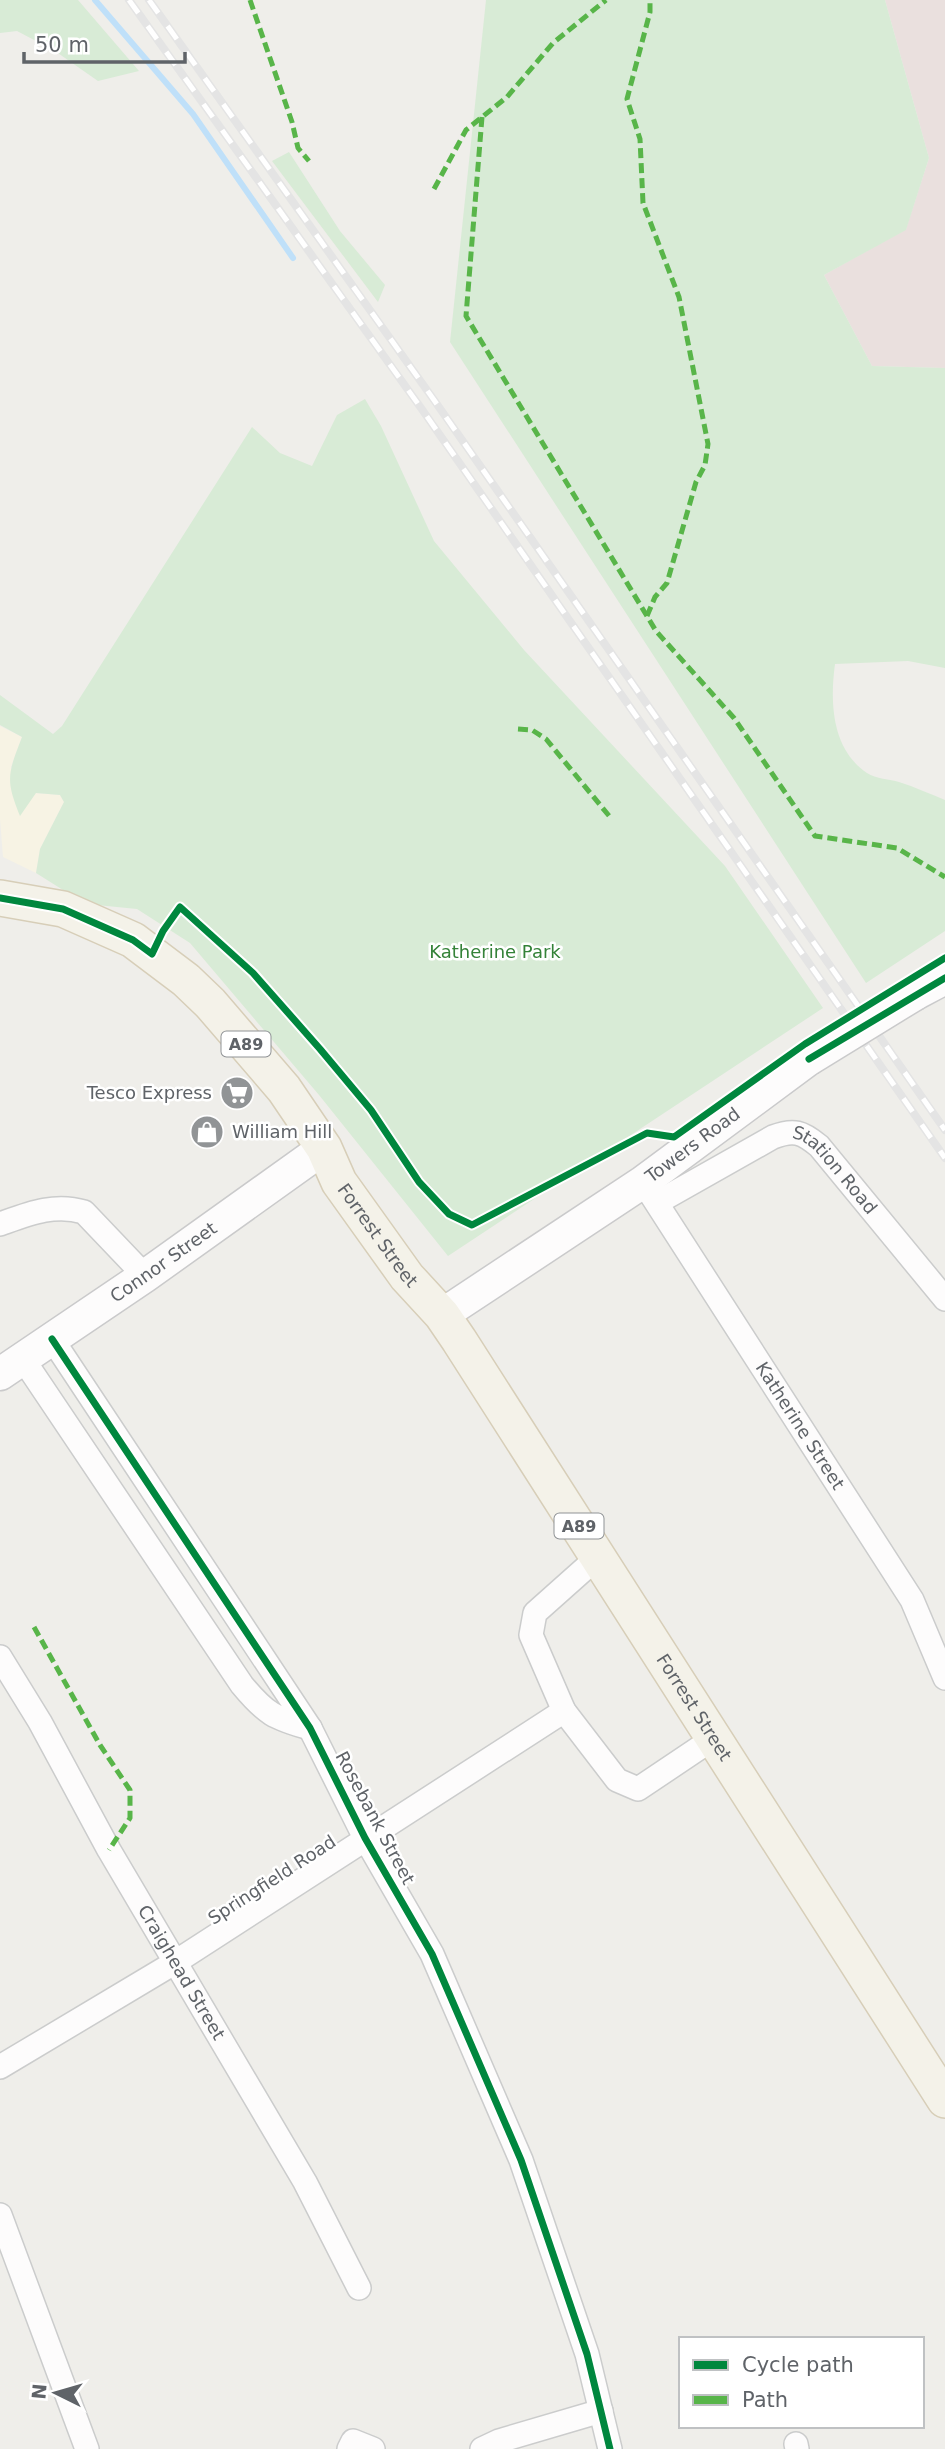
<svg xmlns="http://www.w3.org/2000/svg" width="945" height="2449" viewBox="0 0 945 2449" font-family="'DejaVu Sans',sans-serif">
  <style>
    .commercial { fill: #f7f3e4 }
    .medical { fill: #eae0de }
    .green { fill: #d8ebd6 }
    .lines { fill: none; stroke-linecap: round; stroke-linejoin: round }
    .stream { stroke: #bfe0f9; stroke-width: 6 }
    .street-casing { stroke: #cbcccc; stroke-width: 26 }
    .secondary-casing { stroke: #cacacb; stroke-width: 35 }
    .primary-casing { stroke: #d7ceb8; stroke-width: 38 }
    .street { stroke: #fdfcfc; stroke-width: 23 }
    .secondary { stroke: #fdfcfc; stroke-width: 32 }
    .primary { stroke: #f4f2e9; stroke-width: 35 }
    .rail-casing { stroke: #e4e4e4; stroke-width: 8 }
    .rail { stroke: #fff; stroke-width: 5; stroke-dasharray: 16; stroke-linecap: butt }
    .secondary-bridge-casing { stroke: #cacacb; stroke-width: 35; stroke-linecap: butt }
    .secondary-bridge { stroke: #fdfcfc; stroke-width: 32 }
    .quiet { stroke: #58b549; stroke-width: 5; stroke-dasharray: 10 5; stroke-linecap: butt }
    .cycleway-casing { stroke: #fff; stroke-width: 11 }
    .cycleway { stroke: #00873e; stroke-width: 7 }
    .labels { text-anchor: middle; stroke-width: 5; stroke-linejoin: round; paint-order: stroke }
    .shield { fill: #fff; stroke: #8f9295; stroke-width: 2 }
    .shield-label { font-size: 16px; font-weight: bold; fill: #5f6368 }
    .park-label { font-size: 18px; fill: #348238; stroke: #fff }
    .poi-label { font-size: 18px; fill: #5f6368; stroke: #fff; text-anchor: end }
    .street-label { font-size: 18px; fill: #5f6368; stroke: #fff }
  </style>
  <rect width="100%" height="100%" fill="#efeeea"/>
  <!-- commercial -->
  <path class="commercial" d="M0,726L22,737L11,767L20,815L35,793L60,795L64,802L40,849L36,873L3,857L0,819Z"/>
  <!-- medical -->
  <path class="medical" d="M885,0H945V368L872,366L824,275L906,229L929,158Z"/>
  <!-- green -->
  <g class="green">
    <path d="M0,0H78L139,71L98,81L55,51L17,31L0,33Z"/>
    <path d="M486,0H885L929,158L906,230L824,275L872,366L945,368V668L908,661L835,664C830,701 831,749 867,773C876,779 890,779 899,782C915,787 930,794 945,800V931L866,983L450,342Z"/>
    <path d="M289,152L340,231L385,285L378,302L272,161Z"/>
    <path d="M365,399L381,426L434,541L524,650L725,866L823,1008L448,1256L319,1095L190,943L137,909L97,905L63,890L36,873L40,849L64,802L60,795L36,793L20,816C5,779 8,774 22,737L0,725V695L53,734L62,726L252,427L280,453L312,466L337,415Z"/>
  </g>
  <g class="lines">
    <!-- stream -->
    <path class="stream" d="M95,0L193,114L293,258"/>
    <defs>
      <g id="street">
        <path id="s1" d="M643,1182L912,1600L945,1678"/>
        <path id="s2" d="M658,1202L773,1137C794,1129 802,1132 819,1146L945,1299"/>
        <path d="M0,1224C28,1214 54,1203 84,1212L145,1276"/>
        <path d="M52,1339L310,1728L365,1838L432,1954L521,2160L587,2354L610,2449"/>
        <path d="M23,1359L242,1685C266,1714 274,1718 310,1728"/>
        <path d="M599,1556L535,1613L531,1635L564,1711L617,1780L638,1789L714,1738"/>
        <path id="s3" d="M0,1657L40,1722L109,1850L305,2182L359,2288"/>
        <path d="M0,2067L174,1963L564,1711"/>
        <path d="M0,2215L87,2449"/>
        <path d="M796,2444L797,2449"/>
        <path d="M349,2449L353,2441L373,2449"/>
        <path d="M482,2449L499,2441L601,2411"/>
      </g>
      <g id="secondary">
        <path d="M915,994L945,978"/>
        <path id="s4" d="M442,1315L643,1182L809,1059"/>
        <path id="s5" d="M0,1374L145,1276L324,1148"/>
      </g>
      <g id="primary">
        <path id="s6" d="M0,898L63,909L133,940L186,980L210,1003L284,1089L324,1148L339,1182L407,1277L442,1315L459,1340L945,2100"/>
      </g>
    </defs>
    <!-- street casing -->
    <use href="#street" class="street-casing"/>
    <!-- secondary casing -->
    <use href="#secondary" class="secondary-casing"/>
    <!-- primary casing -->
    <use href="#primary" class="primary-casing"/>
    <!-- street -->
    <use href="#street" class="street"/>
    <!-- secondary -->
    <use href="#secondary" class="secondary"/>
    <!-- primary -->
    <use href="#primary" class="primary"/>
    <defs>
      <g id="rail">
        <path d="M129,0L421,408L945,1158"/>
        <path d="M149,0L434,400L945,1130"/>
      </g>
    </defs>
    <!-- rail casing -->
    <use href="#rail" class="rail-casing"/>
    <!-- rail -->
    <use href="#rail" class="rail"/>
    <defs>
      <path id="secondary-bridge" d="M809,1059L915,994"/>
    </defs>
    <!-- secondary-bridge casing -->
    <use href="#secondary-bridge" class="secondary-bridge-casing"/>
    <!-- secondary-bridge -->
    <use href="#secondary-bridge" class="secondary-bridge"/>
    <!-- quiet -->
    <g class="quiet">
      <path d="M250,0L292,122L298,148L309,161"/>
      <path d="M482,117L466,316L656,631L734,718L815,836L897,848L945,877"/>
      <path d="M434,189L466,130L507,97L553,43L606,0"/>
      <path d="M647,616L655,597L667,583L696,482L705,465L708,444L679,297L643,203L640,139L627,99L650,12V0"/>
      <path d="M518,729L532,730L546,739L610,817"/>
      <path d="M34,1627L100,1745L130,1790V1818L109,1850"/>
    </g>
    <defs>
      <g id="cycleway">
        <path d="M0,898L63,909L133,940L152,954L163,931L180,907L253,973L320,1049L371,1110L419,1182L449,1214L472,1225L647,1133L674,1137L805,1044L945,958"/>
        <path d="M809,1059L945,978"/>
        <path d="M52,1339L310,1728L365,1838L432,1954L521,2160L587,2354L610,2449"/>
      </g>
    </defs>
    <!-- cycleway casing -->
    <use href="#cycleway" class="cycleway-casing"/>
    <!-- cycleway -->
    <use href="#cycleway" class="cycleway"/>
  </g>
  <!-- icons -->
  <defs>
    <symbol id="supermarket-disc" viewBox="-11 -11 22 22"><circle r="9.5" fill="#919496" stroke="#fff"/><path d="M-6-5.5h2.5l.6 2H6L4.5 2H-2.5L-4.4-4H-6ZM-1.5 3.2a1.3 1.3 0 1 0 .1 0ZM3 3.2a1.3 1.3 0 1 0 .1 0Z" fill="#fff"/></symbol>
    <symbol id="shop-disc" viewBox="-11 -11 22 22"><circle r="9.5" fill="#919496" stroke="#fff"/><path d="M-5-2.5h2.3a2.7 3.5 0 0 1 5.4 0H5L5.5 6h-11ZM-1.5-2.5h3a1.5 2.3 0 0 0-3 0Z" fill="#fff"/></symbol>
  </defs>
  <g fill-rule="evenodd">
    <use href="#supermarket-disc" x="218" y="1074" width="38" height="38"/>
    <use href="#shop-disc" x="188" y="1113" width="38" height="38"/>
  </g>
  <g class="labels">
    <!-- shield labels -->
    <g class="shield">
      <rect x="221.5" y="1031.5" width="49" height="25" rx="5"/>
      <rect x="554.5" y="1513.5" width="49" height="25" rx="5"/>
    </g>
    <g class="shield-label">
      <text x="246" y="1050">A89</text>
      <text x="579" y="1532">A89</text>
    </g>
    <!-- park labels -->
    <g class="park-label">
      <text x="495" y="958">Katherine Park</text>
    </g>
    <!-- poi labels -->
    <g class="poi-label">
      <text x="212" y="1099">Tesco Express</text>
      <text x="232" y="1138" text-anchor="start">William Hill</text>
    </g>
    <!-- street labels -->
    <g class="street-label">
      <text dy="6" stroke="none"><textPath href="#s4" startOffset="303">Towers Road</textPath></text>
      <text dy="6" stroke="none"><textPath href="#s2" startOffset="210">Station Road</textPath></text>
      <text dy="6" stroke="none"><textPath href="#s6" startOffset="528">Forrest Street</textPath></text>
      <text dy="6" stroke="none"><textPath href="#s5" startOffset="198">Connor Street</textPath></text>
      <text dy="6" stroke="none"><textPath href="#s1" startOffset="290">Katherine Street</textPath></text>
      <text dy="6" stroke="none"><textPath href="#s6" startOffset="1097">Forrest Street</textPath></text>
      <text transform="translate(375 1818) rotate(62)" y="6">Rosebank Street</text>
      <text transform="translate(272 1880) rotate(-33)" y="6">Springfield Road</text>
      <text dy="6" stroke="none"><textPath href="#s3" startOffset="364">Craighead Street</textPath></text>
    </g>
  </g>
  <!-- legend -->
  <rect x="679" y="2337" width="245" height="91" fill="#ffffff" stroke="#bfc1c3" stroke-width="2"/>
  <rect x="693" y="2360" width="35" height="10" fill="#00873e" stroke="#bfc1c3" stroke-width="2"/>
  <text x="742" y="2372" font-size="21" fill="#5f6368">Cycle path</text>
  <rect x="693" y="2395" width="35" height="10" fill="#58b549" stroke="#bfc1c3" stroke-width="2"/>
  <text x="742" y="2407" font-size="21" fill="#5f6368">Path</text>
  <!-- north arrow -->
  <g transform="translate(56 2393) rotate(275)" stroke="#ffffff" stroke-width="5" paint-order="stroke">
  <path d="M0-5L12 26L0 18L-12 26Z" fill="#5f6368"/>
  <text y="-10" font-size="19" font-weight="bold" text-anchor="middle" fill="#5f6368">N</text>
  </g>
  <!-- scale -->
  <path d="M24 52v10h161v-10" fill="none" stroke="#5f6368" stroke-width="3.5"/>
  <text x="35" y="52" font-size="21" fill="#5f6368" stroke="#ffffff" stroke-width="5" paint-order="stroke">50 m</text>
</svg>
